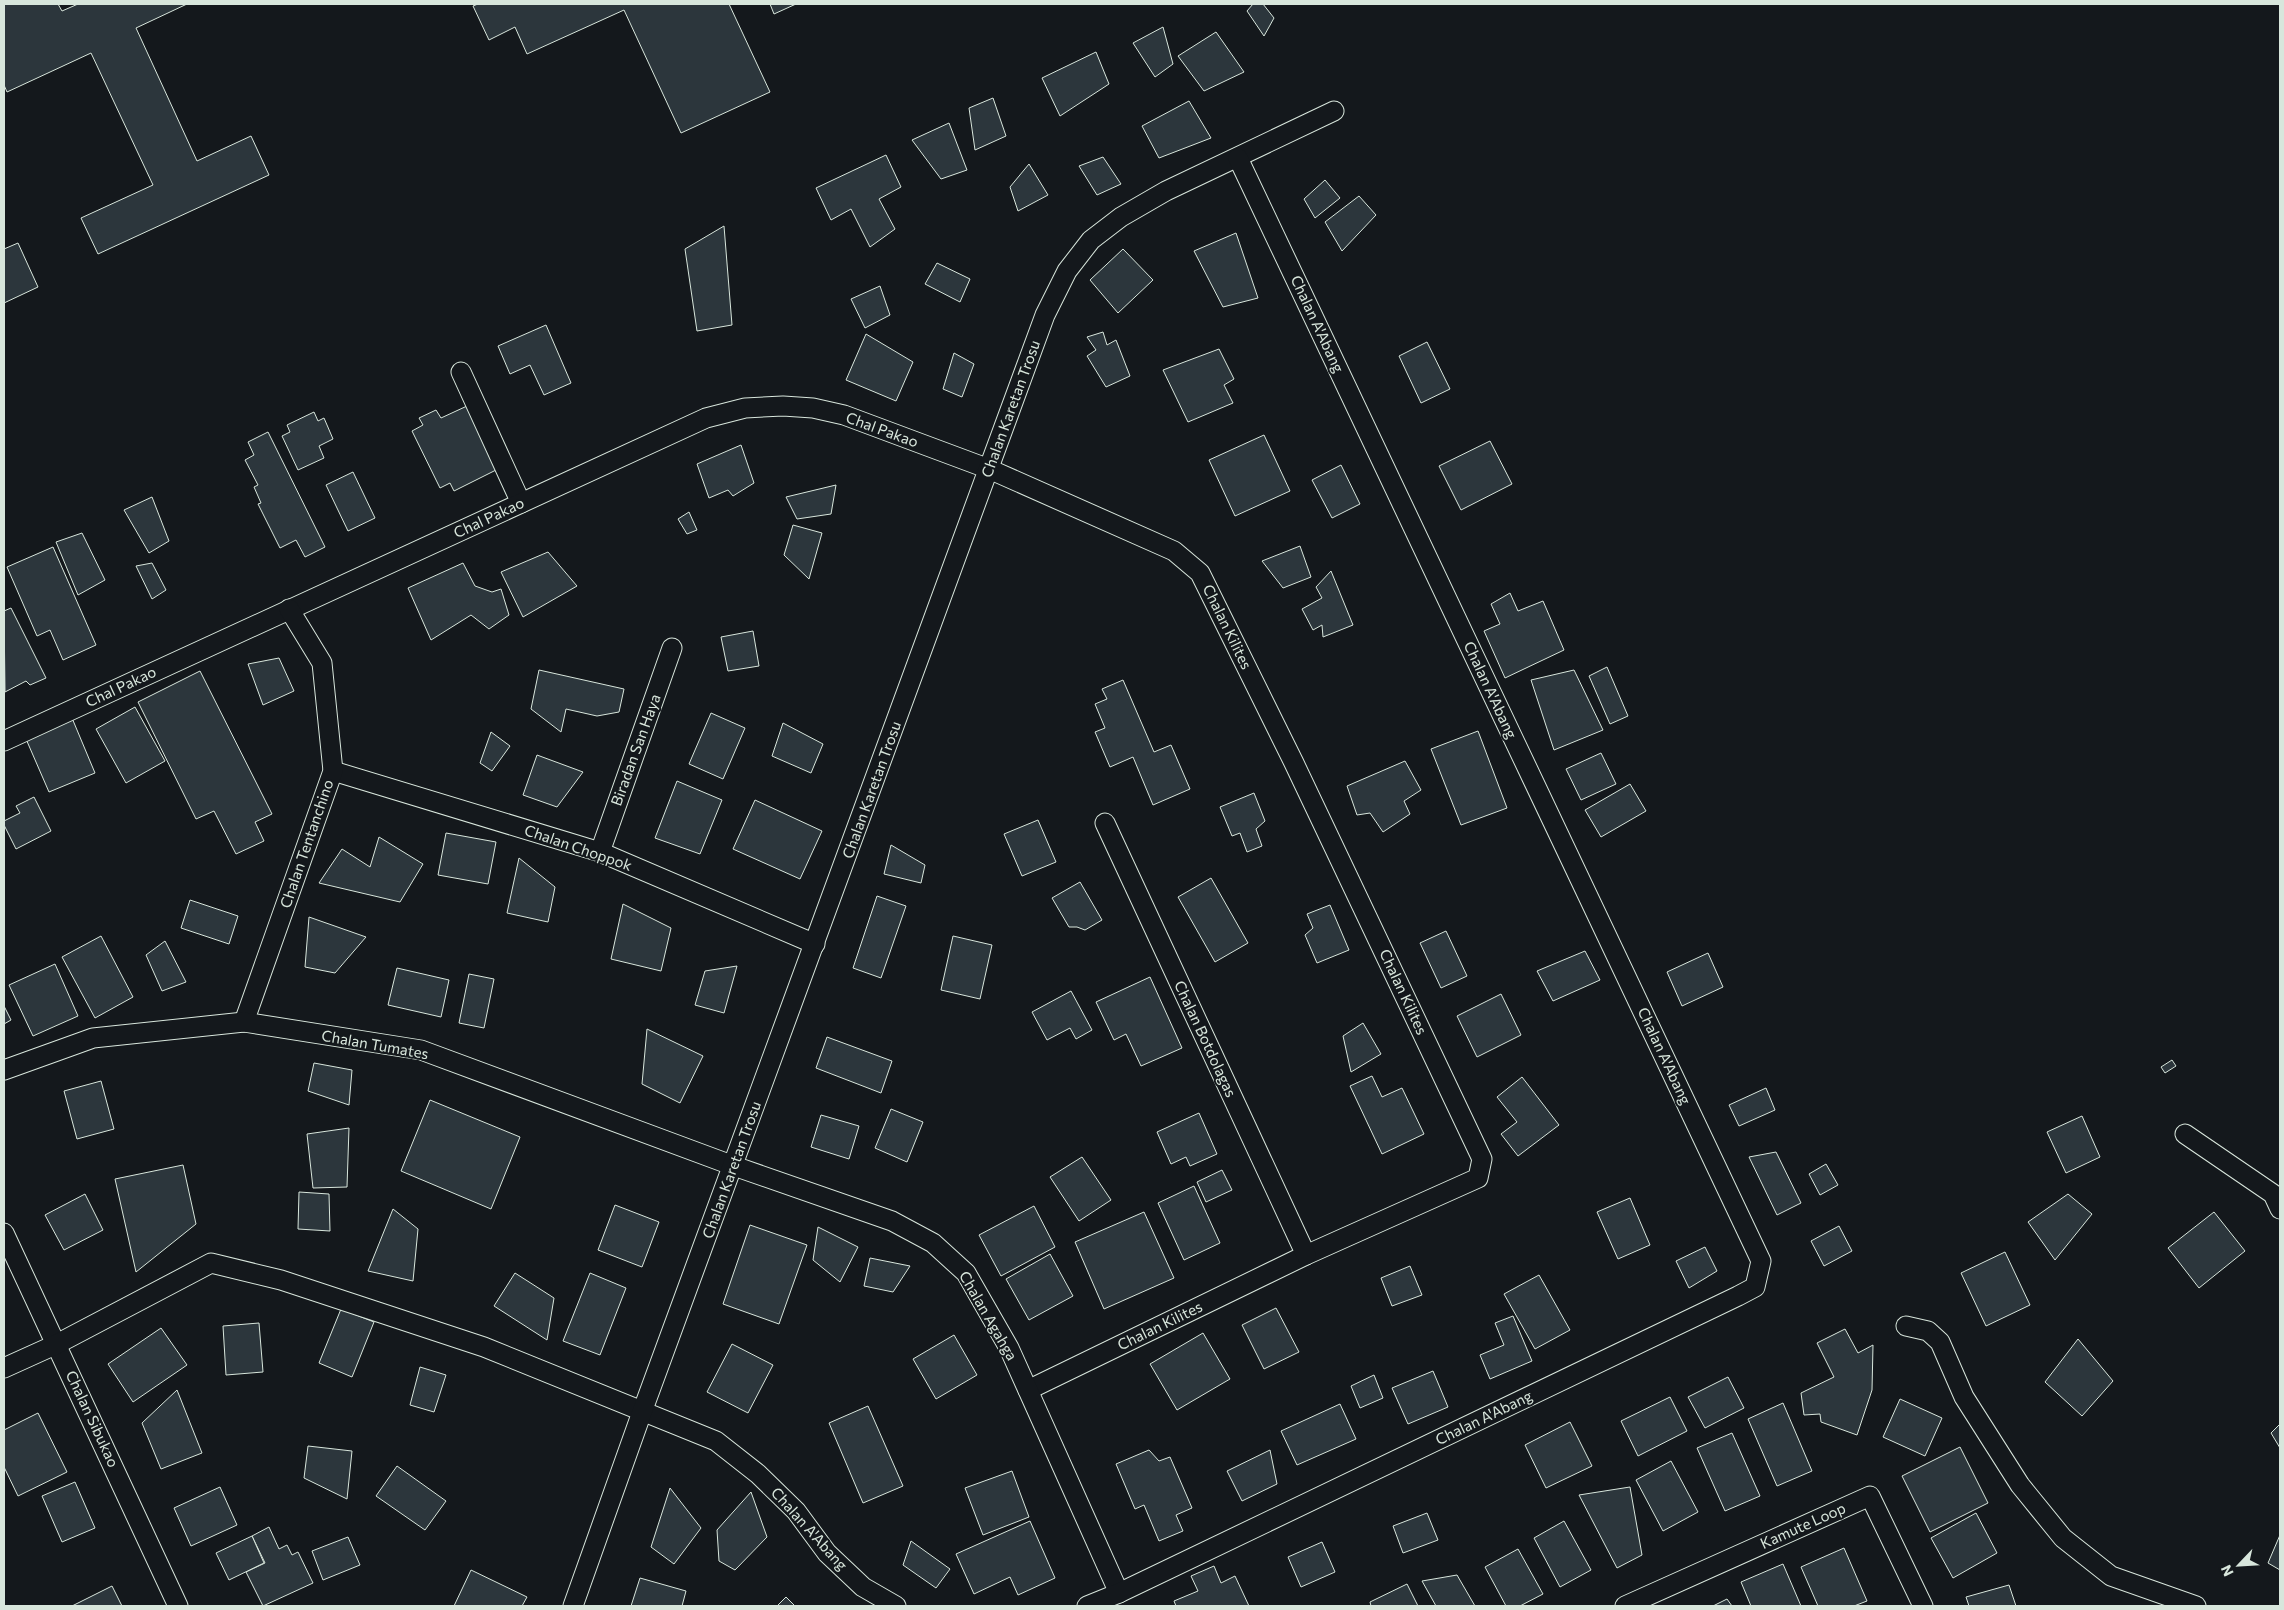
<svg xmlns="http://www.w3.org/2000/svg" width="2284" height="1610" viewBox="0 0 2284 1610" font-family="Commissioner,sans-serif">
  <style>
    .building { fill: #2c363c; stroke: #d8e6dc }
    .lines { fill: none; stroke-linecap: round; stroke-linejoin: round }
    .street-casing { stroke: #d8e6dc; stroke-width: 21 }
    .street { stroke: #14181c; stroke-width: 19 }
    .labels { text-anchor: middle; stroke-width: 4; stroke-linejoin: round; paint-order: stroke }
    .street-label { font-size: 15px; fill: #d8e6dc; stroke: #14181c }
  </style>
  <rect width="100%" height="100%" fill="#14181c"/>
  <!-- building -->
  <g class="building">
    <path d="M4,4H58L62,11L78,4H187L136,28L197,161L251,136L269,175L98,254L81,218L153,185L91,53L7,92L4,85Z"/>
    <path d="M478,4H729L770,92L681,133L624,10L527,54L515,27L489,40L473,6Z"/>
    <path d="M770,4H796L774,14Z"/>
    <path d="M1253,4H1263L1274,18L1264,36L1247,11Z"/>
    <path d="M1163,27L1173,64L1155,77L1133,43Z"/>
    <path d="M1216,32L1244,72L1204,91L1178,56Z"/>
    <path d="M1096,52L1109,84L1060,116L1042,78Z"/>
    <path d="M993,98L1006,136L975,150L969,108Z"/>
    <path d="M1189,101L1211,138L1159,158L1142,126Z"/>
    <path d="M949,123L967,170L941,179L912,140Z"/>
    <path d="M886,155L901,187L879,199L895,229L870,247L851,209L831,220L816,188Z"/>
    <path d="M1103,157L1121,184L1097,195L1079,166Z"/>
    <path d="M1029,164L1048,195L1018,211L1010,187Z"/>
    <path d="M1325,180L1340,198L1315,218L1304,199Z"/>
    <path d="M1359,196L1376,215L1342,251L1325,222Z"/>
    <path d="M724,226L732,325L697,331L685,249Z"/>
    <path d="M1236,233L1258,298L1223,307L1194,251Z"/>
    <path d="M18,243L38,287L4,303V249Z"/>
    <path d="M1123,249L1153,280L1118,313L1090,280Z"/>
    <path d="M937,263L970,279L960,302L925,284Z"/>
    <path d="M880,286L890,315L865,328L851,299Z"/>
    <path d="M546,325L571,383L544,395L530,365L510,374L498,346Z"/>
    <path d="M1103,332L1107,345L1116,340L1130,376L1106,387L1087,356L1096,350L1087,337Z"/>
    <path d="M866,334L913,362L896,401L846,380Z"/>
    <path d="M1427,342L1450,389L1421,403L1399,356Z"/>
    <path d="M1219,349L1234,379L1224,385L1233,403L1188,422L1163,370Z"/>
    <path d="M954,353L974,364L962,397L943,389Z"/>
    <path d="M467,406L498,469L454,491L450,483L440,488L412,431L423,425L419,418L436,410L441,418Z"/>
    <path d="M314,412L318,421L324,418L333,439L319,446L324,458L298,470L282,436L290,432L287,425Z"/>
    <path d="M268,432L325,547L305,557L296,540L280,548L258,504L261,503L254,487L258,485L245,460L254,455L248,442Z"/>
    <path d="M1264,435L1290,491L1235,516L1209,460Z"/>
    <path d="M1490,441L1512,484L1461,510L1439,466Z"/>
    <path d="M741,445L754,483L733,496L728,490L709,498L697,464Z"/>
    <path d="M1341,465L1360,504L1332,518L1312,480Z"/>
    <path d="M353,472L375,518L348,531L326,485Z"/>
    <path d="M836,485L831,514L797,519L786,497Z"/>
    <path d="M152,497L169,541L149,553L124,510Z"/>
    <path d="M689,512L697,530L687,534L678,519Z"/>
    <path d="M793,525L822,533L809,579L784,555Z"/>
    <path d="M82,533L105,580L78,595L56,542Z"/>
    <path d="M1300,546L1311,577L1283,588L1262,561Z"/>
    <path d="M53,547L96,645L63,660L50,630L37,636L7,567Z"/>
    <path d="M548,552L577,586L523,617L501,572Z"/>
    <path d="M152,563L166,590L152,599L136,566Z"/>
    <path d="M463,563L475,586L492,592L501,589L509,615L489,629L471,615L431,640L408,588Z"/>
    <path d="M1331,571L1353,625L1323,637L1322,625L1313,630L1302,609L1322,598L1316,587Z"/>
    <path d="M1510,593L1518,611L1543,601L1564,650L1505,678L1484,631L1500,624L1491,604Z"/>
    <path d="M11,608L46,678L30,685L26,681L5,692L4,611Z"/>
    <path d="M753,631L759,666L728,671L721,637Z"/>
    <path d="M279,658L294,691L263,705L248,664Z"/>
    <path d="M1607,667L1628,716L1610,724L1589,676Z"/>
    <path d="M539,670L624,689L619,712L597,716L566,709L561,732L531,709Z"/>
    <path d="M1574,670L1603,730L1554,750L1531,680Z"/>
    <path d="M200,671L272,814L255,822L264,841L236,854L214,811L196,819L138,702Z"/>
    <path d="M1123,680L1154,752L1171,745L1190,789L1153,805L1133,757L1110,767L1095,732L1105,728L1095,704L1107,699L1102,689Z"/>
    <path d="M135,707L165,761L126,783L96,729Z"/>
    <path d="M711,713L745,728L723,779L689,764Z"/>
    <path d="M72,718L95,773L49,792L26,739Z"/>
    <path d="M783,723L823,744L811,773L772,756Z"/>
    <path d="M1478,731L1507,808L1461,825L1431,749Z"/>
    <path d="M491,732L510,746L492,771L480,763Z"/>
    <path d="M1601,753L1616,784L1581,800L1566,769Z"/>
    <path d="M537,755L583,772L557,807L523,795Z"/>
    <path d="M1405,761L1421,790L1404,801L1410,814L1383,832L1370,813L1357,815L1347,786Z"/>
    <path d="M677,781L722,800L700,854L655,838Z"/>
    <path d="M1630,784L1646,811L1601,837L1585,810Z"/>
    <path d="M1254,793L1265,821L1256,829L1262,846L1247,852L1240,833L1232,836L1220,807Z"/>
    <path d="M34,797L51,831L16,849L4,825V821L20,813L16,806Z"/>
    <path d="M755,800L822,831L800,879L733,849Z"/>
    <path d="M1038,820L1056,862L1022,876L1004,834Z"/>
    <path d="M446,833L496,842L488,884L438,875Z"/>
    <path d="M379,837L423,864L400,902L319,883L342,849L370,867Z"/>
    <path d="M891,845L925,865L921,883L884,874Z"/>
    <path d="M519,858L555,887L548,922L507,913Z"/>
    <path d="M1211,878L1248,943L1215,962L1178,897Z"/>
    <path d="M1080,882L1102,920L1085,930L1077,927H1069L1052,898Z"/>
    <path d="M877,896L906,906L881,978L853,968Z"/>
    <path d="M190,900L238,916L229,944L181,928Z"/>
    <path d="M623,904L671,928L661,971L611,959Z"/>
    <path d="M1330,905L1349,950L1317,963L1305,935L1313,928L1307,914Z"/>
    <path d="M309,917L366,937L335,973L305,967Z"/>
    <path d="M1446,931L1467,976L1441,988L1420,943Z"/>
    <path d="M101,936L133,997L95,1018L62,957Z"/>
    <path d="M953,936L992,945L980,999L941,990Z"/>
    <path d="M165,941L186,982L162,991L146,955Z"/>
    <path d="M1585,951L1600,980L1553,1001L1537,971Z"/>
    <path d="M1708,953L1723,987L1682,1006L1667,972Z"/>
    <path d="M55,964L78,1016L33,1036L9,985Z"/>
    <path d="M737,966L724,1013L695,1005L705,971Z"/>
    <path d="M397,968L449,980L441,1017L388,1005Z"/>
    <path d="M469,974L494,979L484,1028L459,1023Z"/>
    <path d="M1150,977L1182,1048L1141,1066L1126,1034L1114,1040L1096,1002Z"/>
    <path d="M1071,991L1092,1030L1076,1039L1070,1028L1047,1040L1032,1012Z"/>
    <path d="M1501,994L1521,1035L1477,1057L1457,1016Z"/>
    <path d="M4,1006L11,1020L4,1024Z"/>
    <path d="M1363,1023L1381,1054L1351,1072L1343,1036Z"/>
    <path d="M647,1029L703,1056L680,1103L642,1084Z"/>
    <path d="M827,1037L892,1061L881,1093L816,1068Z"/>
    <path d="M2172,1060L2176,1066L2165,1073L2161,1067Z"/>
    <path d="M314,1063L352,1070L349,1105L308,1091Z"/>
    <path d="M1372,1076L1382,1097L1402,1088L1424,1134L1382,1154L1350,1086Z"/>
    <path d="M1522,1077L1559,1125L1518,1156L1501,1134L1517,1122L1497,1097Z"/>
    <path d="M101,1081L114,1129L77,1139L64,1091Z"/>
    <path d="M1766,1088L1775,1110L1739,1126L1729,1105Z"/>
    <path d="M430,1100L520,1137L491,1209L401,1171Z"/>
    <path d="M891,1109L923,1122L907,1162L875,1148Z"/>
    <path d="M1199,1113L1217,1154L1190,1166L1186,1157L1171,1164L1157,1132Z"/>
    <path d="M821,1115L859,1126L849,1159L811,1147Z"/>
    <path d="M2082,1116L2100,1157L2066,1173L2047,1132Z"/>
    <path d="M349,1128L347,1187L313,1188L307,1134Z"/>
    <path d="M1776,1152L1801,1203L1777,1215L1749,1157Z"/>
    <path d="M1082,1157L1111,1200L1079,1221L1050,1177Z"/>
    <path d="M1826,1164L1838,1185L1820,1195L1809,1174Z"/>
    <path d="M183,1165L196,1224L136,1272L115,1179Z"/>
    <path d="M1222,1170L1232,1190L1206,1202L1197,1182Z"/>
    <path d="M1194,1186L1220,1243L1184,1260L1158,1203Z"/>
    <path d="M299,1192L329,1194L330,1231L298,1229Z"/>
    <path d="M85,1194L103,1230L64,1250L45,1215Z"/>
    <path d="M2068,1194L2092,1214L2055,1260L2028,1222Z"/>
    <path d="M1630,1198L1650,1245L1618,1259L1597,1212Z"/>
    <path d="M615,1205L659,1222L642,1267L598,1250Z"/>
    <path d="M1034,1206L1055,1247L1001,1276L979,1235Z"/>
    <path d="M393,1209L418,1229L413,1281L368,1271Z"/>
    <path d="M1144,1212L1174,1278L1104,1309L1075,1242Z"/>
    <path d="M2214,1212L2245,1251L2199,1288L2168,1248Z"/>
    <path d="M750,1225L807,1245L779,1324L723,1304Z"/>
    <path d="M1839,1226L1852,1251L1824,1266L1811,1241Z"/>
    <path d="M818,1227L858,1247L840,1282L813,1260Z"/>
    <path d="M1705,1247L1717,1271L1689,1288L1676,1261Z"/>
    <path d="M2005,1252L2030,1305L1986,1326L1961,1273Z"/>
    <path d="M1050,1254L1073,1296L1029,1320L1006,1279Z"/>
    <path d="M870,1258L910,1266L893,1292L864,1286Z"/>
    <path d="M1410,1266L1422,1295L1392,1306L1381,1278Z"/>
    <path d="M515,1273L554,1298L547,1340L494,1306Z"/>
    <path d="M590,1273L626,1288L600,1355L563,1341Z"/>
    <path d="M1539,1275L1570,1330L1535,1349L1504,1294Z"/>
    <path d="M1276,1308L1299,1352L1264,1369L1242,1325Z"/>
    <path d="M341,1309L374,1322L352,1377L319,1363Z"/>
    <path d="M1513,1316L1532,1361L1490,1379L1480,1355L1504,1345L1495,1323Z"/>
    <path d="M259,1323L263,1372L226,1375L223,1326Z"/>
    <path d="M161,1328L187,1365L133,1402L108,1364Z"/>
    <path d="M1845,1329L1858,1353L1873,1345L1872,1390L1857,1435L1821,1422L1820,1414L1804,1415L1801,1393L1834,1377L1817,1343Z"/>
    <path d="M1203,1333L1230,1379L1177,1410L1150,1364Z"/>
    <path d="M954,1335L977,1375L936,1399L913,1359Z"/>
    <path d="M2078,1339L2113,1381L2082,1416L2045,1382Z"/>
    <path d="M732,1344L773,1365L748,1413L707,1392Z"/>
    <path d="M420,1367L446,1375L434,1412L410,1405Z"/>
    <path d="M1433,1371L1448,1407L1408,1424L1392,1388Z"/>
    <path d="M1374,1375L1383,1398L1360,1408L1351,1386Z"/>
    <path d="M1728,1377L1744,1408L1705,1428L1688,1397Z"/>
    <path d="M177,1390L202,1453L161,1469L142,1423Z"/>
    <path d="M1670,1397L1687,1431L1638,1456L1621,1421Z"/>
    <path d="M1900,1399L1942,1418L1925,1456L1883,1437Z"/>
    <path d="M1783,1403L1812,1471L1777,1486L1748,1419Z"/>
    <path d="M1340,1404L1356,1439L1297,1465L1281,1431Z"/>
    <path d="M868,1406L903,1486L863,1503L829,1423Z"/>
    <path d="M38,1413L67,1472L18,1496L4,1467V1430Z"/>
    <path d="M1570,1422L1592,1466L1546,1488L1525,1445Z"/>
    <path d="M2280,1424V1448L2271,1433Z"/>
    <path d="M1732,1433L1760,1496L1725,1511L1697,1448Z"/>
    <path d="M308,1446L352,1451L347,1499L304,1478Z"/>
    <path d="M1960,1447L1988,1503L1930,1532L1902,1476Z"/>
    <path d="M1149,1450L1159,1461L1170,1457L1192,1508L1176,1515L1183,1531L1159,1541L1144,1505L1135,1509L1116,1464Z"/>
    <path d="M1270,1450L1277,1484L1242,1501L1227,1471Z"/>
    <path d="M1671,1461L1698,1512L1663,1531L1636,1480Z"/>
    <path d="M397,1466L446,1501L425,1530L376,1496Z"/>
    <path d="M1012,1471L1029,1517L983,1535L965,1488Z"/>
    <path d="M75,1482L95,1528L62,1542L42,1496Z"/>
    <path d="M220,1487L237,1525L191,1546L174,1508Z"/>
    <path d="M1630,1487L1642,1555L1617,1568L1579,1495Z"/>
    <path d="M670,1488L701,1528L674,1564L651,1547Z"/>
    <path d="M751,1492L767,1537L735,1570L719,1561L717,1530Z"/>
    <path d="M1427,1513L1438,1540L1403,1553L1393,1526Z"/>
    <path d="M1976,1513L1997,1553L1953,1578L1931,1538Z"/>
    <path d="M1030,1521L1055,1578L1018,1595L1010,1577L974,1594L956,1554Z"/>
    <path d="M1564,1521L1591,1570L1560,1587L1534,1538Z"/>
    <path d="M269,1527L279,1549L287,1545L292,1555L298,1552L313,1583L263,1606L246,1572L265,1563L252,1536Z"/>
    <path d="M2280,1535V1570L2268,1563Z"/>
    <path d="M252,1536L264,1563L229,1580L216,1553Z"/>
    <path d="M348,1537L360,1565L323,1580L312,1551Z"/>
    <path d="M911,1541L950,1569L936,1588L903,1565Z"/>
    <path d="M1322,1542L1335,1572L1301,1587L1288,1557Z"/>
    <path d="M1844,1548L1867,1601L1854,1606H1818L1801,1567Z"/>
    <path d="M1518,1549L1543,1594L1520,1606H1506L1485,1567Z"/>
    <path d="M1783,1564L1801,1606H1751L1741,1582Z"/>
    <path d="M1214,1566L1221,1583L1235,1576L1249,1606H1176L1174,1601L1198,1591L1191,1576Z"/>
    <path d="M471,1570L527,1597L522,1606H454Z"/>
    <path d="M1457,1575L1475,1606H1436L1422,1581Z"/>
    <path d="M640,1578L686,1591L682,1606H631Z"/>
    <path d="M1407,1584L1418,1606H1371L1370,1602Z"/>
    <path d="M2009,1585L2016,1606H1969L1966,1597Z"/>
    <path d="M112,1586L122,1606H72Z"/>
    <path d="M786,1597L795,1606H777Z"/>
    <path d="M1727,1599L1732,1606H1713Z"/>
  </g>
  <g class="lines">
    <defs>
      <g id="street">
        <path d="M461,372L521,503"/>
        <path d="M4,741L706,418L745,408L783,406L813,408L844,415L989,469L1174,551L1200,573L1294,763L1482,1159L1478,1178L1306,1255L1028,1390"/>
        <path d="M333,771L600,852L815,944"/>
        <path d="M1105,823L1306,1255"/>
        <path d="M600,852L672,648"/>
        <path d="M244,1022L333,771L322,663L289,609"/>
        <path d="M4,1070L93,1038L244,1022L421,1050L734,1166L892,1221L933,1243L966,1273L1009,1348L1119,1593"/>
        <path d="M2185,1134L2273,1194L2280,1209"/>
        <path d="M4,1233L178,1606"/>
        <path d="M1906,1326L1928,1331L1940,1342L1964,1397L2020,1485L2063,1538L2111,1576L2196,1606"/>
        <path d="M4,1368L57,1344L211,1263L281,1280L484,1347L716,1441L758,1474L796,1511L827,1553L863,1587L896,1606"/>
        <path d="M573,1606L642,1412L1045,315L1067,271L1091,240L1121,217L1166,191L1334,111"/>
        <path d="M1087,1606L1119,1593L1738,1296L1755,1287L1761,1261L1238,158"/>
        <path d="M1625,1606L1870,1496L1923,1606"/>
      </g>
    </defs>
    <!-- street casing -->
    <use href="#street" class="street-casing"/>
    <!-- street -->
    <use href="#street" class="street"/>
  </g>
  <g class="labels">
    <!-- street labels -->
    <g class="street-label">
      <text transform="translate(1317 324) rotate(65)" y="5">Chalan A'Abang</text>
      <text transform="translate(1011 409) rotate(-70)" y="5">Chalan Karetan Trosu</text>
      <text transform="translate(882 430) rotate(20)" y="5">Chal Pakao</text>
      <text transform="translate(489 518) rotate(-25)" y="5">Chal Pakao</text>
      <text transform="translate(1227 627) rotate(64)" y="5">Chalan Kilites</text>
      <text transform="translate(121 687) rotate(-25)" y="5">Chal Pakao</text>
      <text transform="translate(1490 690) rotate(65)" y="5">Chalan A'Abang</text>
      <text transform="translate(636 750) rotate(-70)" y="5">Biradan San Haya</text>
      <text transform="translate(872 790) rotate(-70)" y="5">Chalan Karetan Trosu</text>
      <text transform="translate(307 844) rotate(-71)" y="5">Chalan Tentanchino</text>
      <text transform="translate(578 848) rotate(19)" y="5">Chalan Choppok</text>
      <text transform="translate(1403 992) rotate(65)" y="5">Chalan Kilites</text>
      <text transform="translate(1205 1039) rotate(65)" y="5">Chalan Botdolagas</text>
      <text transform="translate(375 1045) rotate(10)" y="5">Chalan Tumates</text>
      <text transform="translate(1664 1056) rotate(65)" y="5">Chalan A'Abang</text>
      <text transform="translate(732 1170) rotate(-70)" y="5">Chalan Karetan Trosu</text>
      <text transform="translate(988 1316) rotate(60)" y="5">Chalan Agahga</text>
      <text transform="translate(1160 1326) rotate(-26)" y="5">Chalan Kilites</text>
      <text transform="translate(1484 1418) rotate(-26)" y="5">Chalan A'Abang</text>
      <text transform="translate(92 1419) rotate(65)" y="5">Chalan Sibukao</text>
      <text transform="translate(1803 1526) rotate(-24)" y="5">Kamute Loop</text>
      <text transform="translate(809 1529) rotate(48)" y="5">Chalan A'Abang</text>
    </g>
  </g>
  <!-- border -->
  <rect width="2284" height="1610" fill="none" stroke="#d8e6dc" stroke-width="10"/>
  <!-- north arrow -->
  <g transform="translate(2239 1565) rotate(245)" stroke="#14181c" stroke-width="4" paint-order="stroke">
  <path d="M0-4L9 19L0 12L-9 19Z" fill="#d8e6dc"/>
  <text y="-8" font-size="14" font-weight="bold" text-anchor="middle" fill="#d8e6dc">N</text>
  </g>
</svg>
